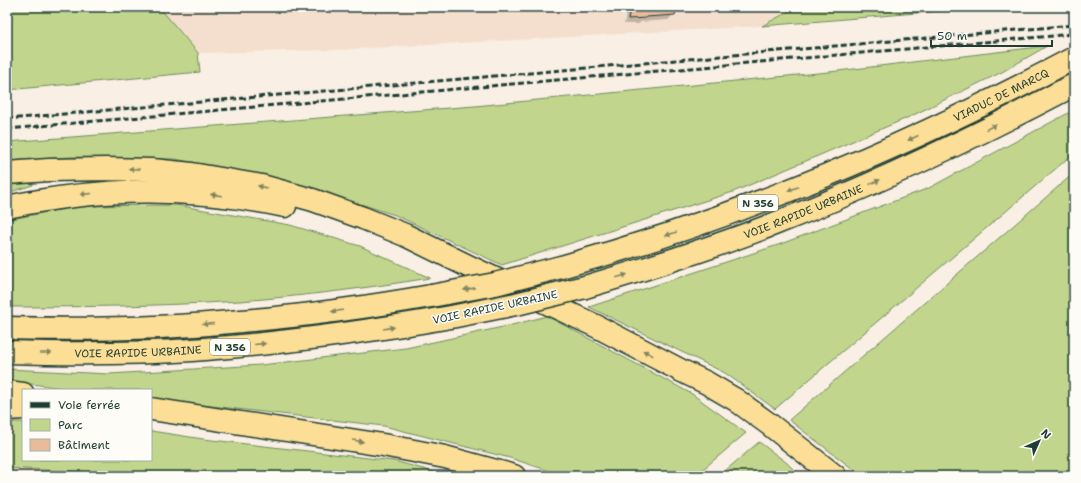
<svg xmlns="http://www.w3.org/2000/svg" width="1081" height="483" viewBox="0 0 1081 483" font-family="'Shantell Sans',sans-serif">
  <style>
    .built { fill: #f4dfce }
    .green { fill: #c1d68c; stroke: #708a60 }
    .shadow { fill: #0003 }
    .building { fill: #eabb9a; stroke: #1f3d34 }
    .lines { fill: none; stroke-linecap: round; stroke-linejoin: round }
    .highway-casing { stroke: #1f3d34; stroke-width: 25 }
    .highway { stroke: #fcde96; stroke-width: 22 }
    .rail { stroke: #1f3d34; stroke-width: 3; stroke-dasharray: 6 3; stroke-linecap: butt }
    .highway-bridge-casing { stroke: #1f3d34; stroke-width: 25; stroke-linecap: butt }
    .highway-bridge { stroke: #fcde96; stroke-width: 22 }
    .oneway { fill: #828560 }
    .labels { text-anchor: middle; stroke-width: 3; stroke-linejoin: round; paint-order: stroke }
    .shield { fill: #fdfcf7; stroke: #62766e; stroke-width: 1 }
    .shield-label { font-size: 10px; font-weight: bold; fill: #1f3d34 }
    .street-label { font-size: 11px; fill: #1f3d34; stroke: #fdfcf7 }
  </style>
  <rect width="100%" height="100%" fill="#f9efe4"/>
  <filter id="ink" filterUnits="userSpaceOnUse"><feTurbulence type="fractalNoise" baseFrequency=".025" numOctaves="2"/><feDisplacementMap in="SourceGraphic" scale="8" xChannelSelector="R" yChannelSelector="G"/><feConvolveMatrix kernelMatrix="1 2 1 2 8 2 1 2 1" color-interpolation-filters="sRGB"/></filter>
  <g filter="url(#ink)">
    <!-- built -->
    <g class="built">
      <path d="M159,7H797L762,26L337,50L198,53Z"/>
      <path d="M7,467L174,476H7Z"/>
    </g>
    <!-- green -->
    <g class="green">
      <path d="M7,7H159L198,53L200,72L7,90Z"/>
      <path d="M797,7H988L762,26Z"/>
      <path d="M1047,46L1002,72L907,118L733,192L502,265L395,215L288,181L175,159L71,157L7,161V142L475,106L829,72Z"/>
      <path d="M1074,110V153L775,409L725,373L589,307L778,245L929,188Z"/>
      <path d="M1074,173V476H862L789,420Z"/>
      <path d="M31,178L33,185L7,193V181Z"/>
      <path d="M176,205L290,225L360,246L430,278C367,288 304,296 240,301C163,306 85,307 7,307V220L77,206Z"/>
      <path d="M547,316L692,394L746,433L695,476H565L510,458L384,426L151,399V390H79L7,381V369L109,374L261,365L406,348L512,325Z"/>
      <path d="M7,422H23V460H151V431L203,439L394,461L449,476H156L7,468Z"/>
      <path d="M759,442L787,463L800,476H719Z"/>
    </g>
    <!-- shadow -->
    <path class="shadow" d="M628,7H676L674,14L668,20L640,22L639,24H624Z"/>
    <!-- building -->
    <path class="building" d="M631,7H677L675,15L646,17V18L628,19Z"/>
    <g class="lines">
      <defs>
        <g id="highway">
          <path d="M7,173L49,170L106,169L152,170L192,174L262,186L313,200L363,218L405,235L468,266L596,326L682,371L707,383L736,400L769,424L835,476"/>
          <path d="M7,207C102,187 190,186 285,206"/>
          <path id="s1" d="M561,267C740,218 910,145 1074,58"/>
          <path id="s2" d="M585,287C649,268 712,248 774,224C877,184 977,136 1074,85"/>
          <path d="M7,328C85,330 163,329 241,321C305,316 368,307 431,296"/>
          <path id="s3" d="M7,352C69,354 131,354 192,350C279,344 365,332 451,317"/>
          <path d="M7,392L23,394"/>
          <path d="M7,409L23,408"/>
          <path d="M151,409L383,445L445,457L514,476"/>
        </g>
      </defs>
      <!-- highway casing -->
      <use href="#highway" class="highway-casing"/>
      <!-- highway -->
      <use href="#highway" class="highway"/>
      <!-- rail -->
      <g class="rail">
        <path d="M7,119L1074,25"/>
        <path d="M7,129L1074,34"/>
      </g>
      <defs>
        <g id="highway-bridge">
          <path d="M431,296L495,284L561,267"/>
          <path d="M451,317L516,304L585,287"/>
        </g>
      </defs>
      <!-- highway-bridge casing -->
      <use href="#highway-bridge" class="highway-bridge-casing"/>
      <!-- highway-bridge -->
      <use href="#highway-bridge" class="highway-bridge"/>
    </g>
    <!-- one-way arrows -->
    <defs><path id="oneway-solid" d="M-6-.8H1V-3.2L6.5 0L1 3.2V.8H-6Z"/></defs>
    <g class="oneway">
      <use href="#oneway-solid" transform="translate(991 127) rotate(-26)"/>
      <use href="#oneway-solid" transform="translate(913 138) rotate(155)"/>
      <use href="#oneway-solid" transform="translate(134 169) rotate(-178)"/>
      <use href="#oneway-solid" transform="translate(875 182) rotate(-24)"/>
      <use href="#oneway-solid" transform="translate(263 187) rotate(-166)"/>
      <use href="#oneway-solid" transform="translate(793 189) rotate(159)"/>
      <use href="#oneway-solid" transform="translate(86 194) rotate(175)"/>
      <use href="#oneway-solid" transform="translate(216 195) rotate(-173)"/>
      <use href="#oneway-solid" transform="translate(671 234) rotate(161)"/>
      <use href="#oneway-solid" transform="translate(622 276) rotate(-17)"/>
      <use href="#oneway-solid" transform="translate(469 289) rotate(169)"/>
      <use href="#oneway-solid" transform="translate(337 311) rotate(173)"/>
      <use href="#oneway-solid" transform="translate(208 324) rotate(176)"/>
      <use href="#oneway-solid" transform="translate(389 328) rotate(-9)"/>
      <use href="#oneway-solid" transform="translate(260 344) rotate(-5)"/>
      <use href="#oneway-solid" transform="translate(46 353)"/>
      <use href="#oneway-solid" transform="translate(648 353) rotate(-152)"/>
      <use href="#oneway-solid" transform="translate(358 441) rotate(9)"/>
    </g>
  </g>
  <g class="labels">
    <!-- shield labels -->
    <g class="shield">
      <rect x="738" y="195" width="40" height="16" rx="3"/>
      <rect x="210" y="339" width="40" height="16" rx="3"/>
    </g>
    <g class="shield-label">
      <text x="758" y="207">N 356</text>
      <text x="230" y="351">N 356</text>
    </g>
    <!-- street labels -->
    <g class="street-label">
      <text dy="4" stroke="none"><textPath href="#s1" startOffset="473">VIADUC DE MARCQ</textPath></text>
      <text dy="4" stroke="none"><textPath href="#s2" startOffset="231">VOIE RAPIDE URBAINE</textPath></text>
      <text transform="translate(495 307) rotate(-12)" y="4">VOIE RAPIDE URBAINE</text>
      <text dy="4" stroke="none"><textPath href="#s3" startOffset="131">VOIE RAPIDE URBAINE</textPath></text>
    </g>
  </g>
  <!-- margin -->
  <rect width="1081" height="483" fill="none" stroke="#fdfcf7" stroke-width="24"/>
  <rect x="12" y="12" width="1057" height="459" fill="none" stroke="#1f3d34" stroke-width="1.5" filter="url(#ink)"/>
  <!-- legend -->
  <rect x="22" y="389" width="130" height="72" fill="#fdfcf7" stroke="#a4b0a9"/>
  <rect x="30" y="402" width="20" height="6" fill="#1f3d34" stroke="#a4b0a9"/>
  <text x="58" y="409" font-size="12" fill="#1f3d34">Voie ferrée</text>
  <rect x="30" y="419" width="20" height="12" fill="#c1d68c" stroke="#a4b0a9"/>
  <text x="58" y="429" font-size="12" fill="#1f3d34">Parc</text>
  <rect x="30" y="439" width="20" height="12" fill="#eabb9a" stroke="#a4b0a9"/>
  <text x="58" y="449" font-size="12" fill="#1f3d34">Bâtiment</text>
  <!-- north arrow -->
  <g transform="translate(1039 441) rotate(45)" stroke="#fdfcf7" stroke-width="3" paint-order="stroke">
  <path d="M0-3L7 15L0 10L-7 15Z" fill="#1f3d34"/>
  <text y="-6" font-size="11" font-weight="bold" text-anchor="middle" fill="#1f3d34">N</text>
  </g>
  <!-- scale -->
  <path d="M931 40v6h121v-6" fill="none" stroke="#1f3d34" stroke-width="2"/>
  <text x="937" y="40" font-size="12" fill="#1f3d34" stroke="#fdfcf7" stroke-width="3" paint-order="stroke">50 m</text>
</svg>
